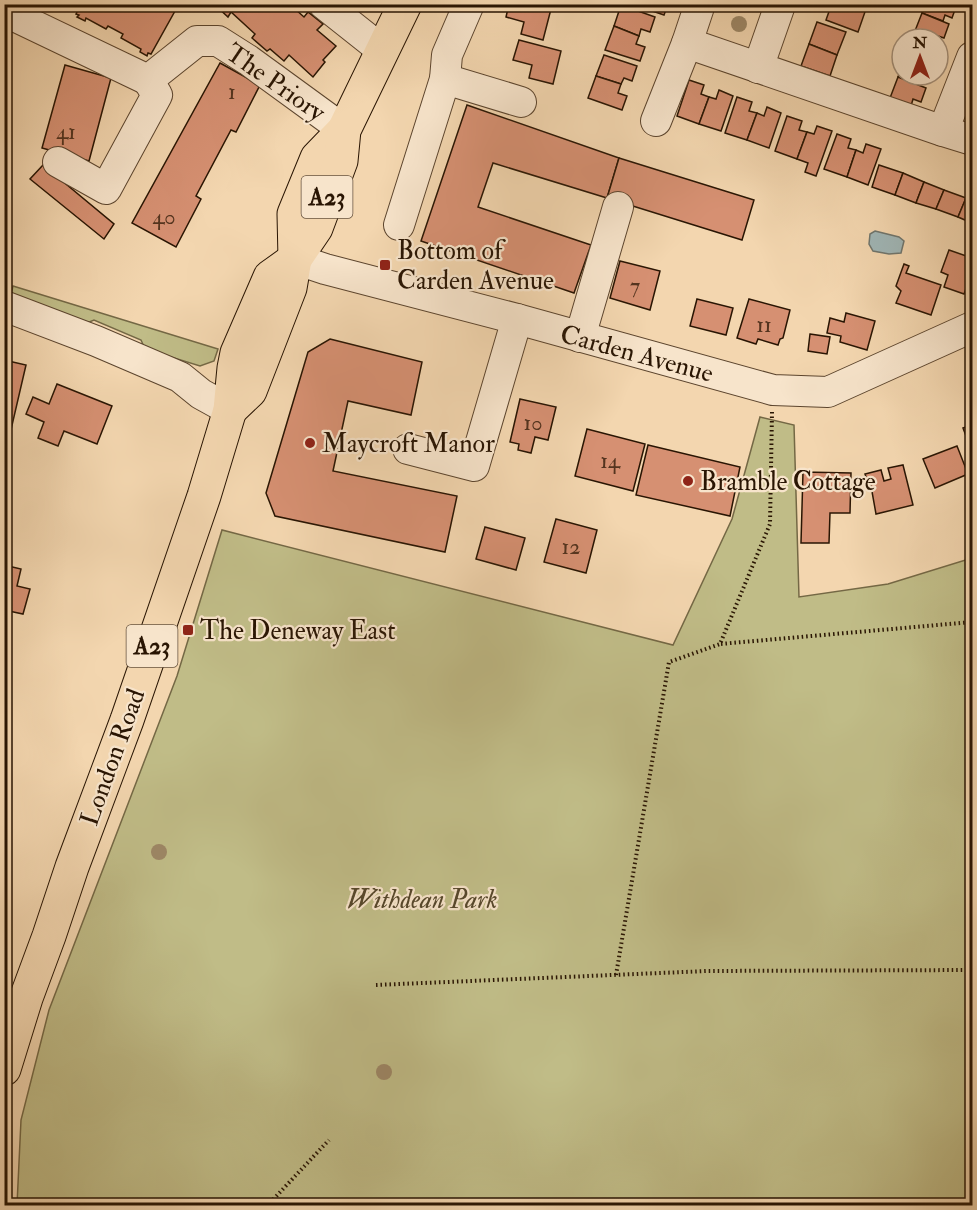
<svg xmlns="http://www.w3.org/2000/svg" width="977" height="1210" viewBox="0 0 977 1210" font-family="'IM FELL Double Pica',serif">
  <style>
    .green { fill: #c0bc87; stroke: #746845; stroke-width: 1.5 }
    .water { fill: #a0b6b6; stroke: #70766e; stroke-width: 1.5 }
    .building { fill: #d69072; stroke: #291503; stroke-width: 1.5 }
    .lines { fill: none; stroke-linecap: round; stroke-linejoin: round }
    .minor-casing { stroke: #5c452e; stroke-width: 32 }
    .highway-casing { stroke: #291503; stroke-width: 35 }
    .path { stroke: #291503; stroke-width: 4; stroke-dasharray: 1.5 3; stroke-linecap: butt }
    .minor { stroke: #f7e4cb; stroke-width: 30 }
    .highway { stroke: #f3d6af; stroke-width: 33 }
    .tree { fill: #9d8766 }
    .poi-dot { fill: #8f2418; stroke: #f7e4cb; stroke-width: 2 }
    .labels { text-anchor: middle; stroke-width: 4.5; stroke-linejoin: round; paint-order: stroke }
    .number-label { font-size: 22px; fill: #54341f }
    .shield { fill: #f7e4cb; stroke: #67533f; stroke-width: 1.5 }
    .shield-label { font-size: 24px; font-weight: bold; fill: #291503 }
    .street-label { font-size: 26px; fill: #291503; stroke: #f7e4cb }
    .poi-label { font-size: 26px; fill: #291503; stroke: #f7e4cb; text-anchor: start }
    .park-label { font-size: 26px; font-style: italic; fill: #56472b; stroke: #f7e4cb }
  </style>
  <rect width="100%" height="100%" fill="#f3d6af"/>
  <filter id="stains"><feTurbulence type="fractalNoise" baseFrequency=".00333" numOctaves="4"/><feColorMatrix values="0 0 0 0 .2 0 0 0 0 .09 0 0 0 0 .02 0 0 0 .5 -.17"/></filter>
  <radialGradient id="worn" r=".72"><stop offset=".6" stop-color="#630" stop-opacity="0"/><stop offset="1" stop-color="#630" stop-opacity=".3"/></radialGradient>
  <!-- green -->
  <g class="green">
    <path d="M13,286L218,349L214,361L200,366L145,349L141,340L94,320L87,323L11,294Z"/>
    <path d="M760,417L794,425L799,597L888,584L972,558V1205H17L21,1120L49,1010L177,676L222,530L673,645L732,519Z"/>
  </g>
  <!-- water -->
  <path class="water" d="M875,231L899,237L904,241L901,253L889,254L873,251L869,244L870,234Z"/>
  <!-- building -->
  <g class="building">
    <path d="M81,4H164L175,11L151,54L148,53L147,56L140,52L141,49L121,38L123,34L108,26L106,29L86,18L85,21L77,17L79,15L76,14Z"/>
    <path d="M214,4H297L298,5L295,9L304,17L308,12L323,24L317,30L336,46L323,60L325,62L313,77L289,55L284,61L270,49L267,51L252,38L255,34L231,12L228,17Z"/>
    <path d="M509,4H532L551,9L543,40L521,34L524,22L506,17Z"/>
    <path d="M632,4H668L664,15Z"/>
    <path d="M841,4H855L866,9L858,32L826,20L831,6L839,9Z"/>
    <path d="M925,4H957L952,18L945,15L943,21L922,13Z"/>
    <path d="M621,5L655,17L650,32L641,29L639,36L614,26Z"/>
    <path d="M922,13L949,24L944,38L938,36L937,39H922L913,36Z"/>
    <path d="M817,22L846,32L837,55L809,44Z"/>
    <path d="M614,26L639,36L636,44L645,47L640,61L605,50Z"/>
    <path d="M519,40L561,51L553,84L529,78L532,65L513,60Z"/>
    <path d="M809,44L837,55L830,76L801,66Z"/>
    <path d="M604,55L637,66L632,81L624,78L621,84L596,76Z"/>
    <path d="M220,63L260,85L236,132L231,130L196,196L201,199L176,247L132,223Z"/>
    <path d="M65,65L111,78L89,161L42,148Z"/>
    <path d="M902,66V75H930L928,81L921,78L919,85L898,77Z"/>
    <path d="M596,76L621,84L618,93L627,96L622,110L588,98Z"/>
    <path d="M898,77L926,88L921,102L913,99L911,106L890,98Z"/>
    <path d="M689,80L704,85L701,94L709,97L699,124L677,116Z"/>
    <path d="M719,90L733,96L721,131L699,124L709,97L716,99Z"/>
    <path d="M737,97L752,102L749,111L757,113L747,140L725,133Z"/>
    <path d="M467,105L619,158L607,198L493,163L478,207L591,245L574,293L421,241Z"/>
    <path d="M767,107L781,113L769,148L747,140L757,113L764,116Z"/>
    <path d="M787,116L802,121L799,130L807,132L797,159L775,151Z"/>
    <path d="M817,126L832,131L816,176L805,172L808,163L797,159L807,132L814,134Z"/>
    <path d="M837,134L851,139L848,148L856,150L847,177L824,169Z"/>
    <path d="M866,144L881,149L868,185L847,177L856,150L863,153Z"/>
    <path d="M619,158L754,200L742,240L607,198Z"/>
    <path d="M43,165L114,224L104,239L30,179Z"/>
    <path d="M879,165L903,173L895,195L872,187Z"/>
    <path d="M903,173L924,182L916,203L895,195Z"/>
    <path d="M924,182L944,190L936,209L916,203Z"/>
    <path d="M944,190L966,198L958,217L936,209Z"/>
    <path d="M966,198L972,201V223L958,217Z"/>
    <path d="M949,250L972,258V284L968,283L964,294L944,287L948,275L941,272Z"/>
    <path d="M620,261L660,271L650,310L610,298Z"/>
    <path d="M904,264L909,266L906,273L941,285L931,315L896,303L901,291L896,286Z"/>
    <path d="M697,299L733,308L726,335L690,326Z"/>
    <path d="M749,299L790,310L783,338L780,339L778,345L758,339L756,344L737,338Z"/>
    <path d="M846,313L875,321L867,350L840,342L841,336L827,333L830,318L844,322Z"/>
    <path d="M810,334L830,337L827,354L808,351Z"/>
    <path d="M330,339L422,362L411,415L348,401L333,471L457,496L445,552L275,516L266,493L308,352Z"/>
    <path d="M4,360L26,365L10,434L4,433Z"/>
    <path d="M57,384L112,406L97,444L64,431L58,446L38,438L44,422L26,414L33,397L49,404Z"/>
    <path d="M520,399L556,407L548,440L535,437L531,453L518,450L519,444L510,442Z"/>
    <path d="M972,425V452L963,428Z"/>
    <path d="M587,429L645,444L633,491L575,476Z"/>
    <path d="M648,445L740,467L730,516L636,495Z"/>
    <path d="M957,446L968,474L935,488L923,459Z"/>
    <path d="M903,465L913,505L876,514L871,486H869L865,474L881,470L884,481L891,479L888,468Z"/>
    <path d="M803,472L851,473L850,513H830L829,543H801Z"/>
    <path d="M556,519L597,530L586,573L544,562Z"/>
    <path d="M485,527L525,538L516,570L476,559Z"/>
    <path d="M4,565L21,569L17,586L30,589L23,614L4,610Z"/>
  </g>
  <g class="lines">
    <defs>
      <g id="minor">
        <path d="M5,4L8,13L148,80L197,41H218L248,60L344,130"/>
        <path d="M324,4L382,50"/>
        <path d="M700,4L687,43L943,131L972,140"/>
        <path d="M758,68L780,5L778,4"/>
        <path d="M445,79L521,102"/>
        <path d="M656,121L687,43"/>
        <path d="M943,131L972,57"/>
        <path d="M58,162L106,189L157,95L148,80"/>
        <path d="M399,225L445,79L447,55L469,4"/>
        <path d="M295,259L325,269L517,319L773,390L828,392L972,327"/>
        <path d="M4,306L96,341L180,377L201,394L230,410"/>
        <path d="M580,337L618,207"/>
        <path d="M408,449L474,466L517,319"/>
      </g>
      <g id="highway">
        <path d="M230,410L250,391L290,288L295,259L294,214L317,158L344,130"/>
        <path d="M4,1069L26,998L49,936L72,867L127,720L204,496L230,410L234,368L237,353L270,277L295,259L316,228L341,161L344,130L405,4"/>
      </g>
    </defs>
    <!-- minor casing -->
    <use href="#minor" class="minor-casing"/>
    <!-- highway casing -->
    <use href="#highway" class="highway-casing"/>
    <!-- path -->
    <g class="path">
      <path d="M772,412L770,524L720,644L972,622"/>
      <path d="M616,975L669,662L720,644"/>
      <path d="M376,985L707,971L972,970"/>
      <path d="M267,1206L329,1140"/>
    </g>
    <!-- minor -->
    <use href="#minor" class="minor"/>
    <!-- highway -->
    <use href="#highway" class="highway"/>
  </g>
  <!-- trees -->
  <g class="tree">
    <circle cx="739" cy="24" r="8"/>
    <circle cx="159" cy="852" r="8"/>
    <circle cx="384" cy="1072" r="8"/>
  </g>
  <!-- markers -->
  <g class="poi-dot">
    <rect x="379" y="259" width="12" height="12" rx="3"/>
    <circle cx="310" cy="443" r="6"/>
    <circle cx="688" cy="481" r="6"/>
    <rect x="182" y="624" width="12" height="12" rx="3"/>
  </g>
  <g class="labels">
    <!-- number labels -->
    <g class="number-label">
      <text x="232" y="99">1</text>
      <text x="66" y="139">41</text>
      <text x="164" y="224">40</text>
      <text x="635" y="293">7</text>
      <text x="764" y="332">11</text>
      <text x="533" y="430">10</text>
      <text x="610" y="468">14</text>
      <text x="571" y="554">12</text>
    </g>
    <!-- shield labels -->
    <g class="shield">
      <rect x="301.5" y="176" width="51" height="42" rx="4.5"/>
      <rect x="126.5" y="625" width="51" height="42" rx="4.5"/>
    </g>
    <g class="shield-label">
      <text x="327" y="205">A23</text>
      <text x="152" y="654">A23</text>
    </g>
    <!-- street labels -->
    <g class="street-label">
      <text transform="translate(276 82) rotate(35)" y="9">The Priory</text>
      <text transform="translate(637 353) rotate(15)" y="9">Carden Avenue</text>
      <text transform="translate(112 757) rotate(-70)" y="9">London Road</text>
    </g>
    <!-- poi labels -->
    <g class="poi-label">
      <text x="397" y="259">Bottom of<tspan x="397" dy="30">Carden Avenue</tspan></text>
      <text x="322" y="452">Maycroft Manor</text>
      <text x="700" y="490">Bramble Cottage</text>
      <text x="200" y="639">The Deneway East</text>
    </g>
    <!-- park labels -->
    <g class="park-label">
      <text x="422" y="908">Withdean Park</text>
    </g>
  </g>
  <!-- margin -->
  <rect width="977" height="1210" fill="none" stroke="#f3d6af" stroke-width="24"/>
  <rect x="6" y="6" width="965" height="1198" fill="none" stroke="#291503" stroke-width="3"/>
  <rect x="12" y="12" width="953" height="1186" fill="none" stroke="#291503" stroke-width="1.5"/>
  <!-- north arrow -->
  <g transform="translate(920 57)"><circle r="28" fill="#f7e4cb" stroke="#a5917b" stroke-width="1.5"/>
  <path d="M0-4.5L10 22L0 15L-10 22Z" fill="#8f2418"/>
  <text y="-9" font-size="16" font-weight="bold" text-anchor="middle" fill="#291503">N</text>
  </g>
  <rect width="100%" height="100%" filter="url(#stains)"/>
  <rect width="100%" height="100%" fill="url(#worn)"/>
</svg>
